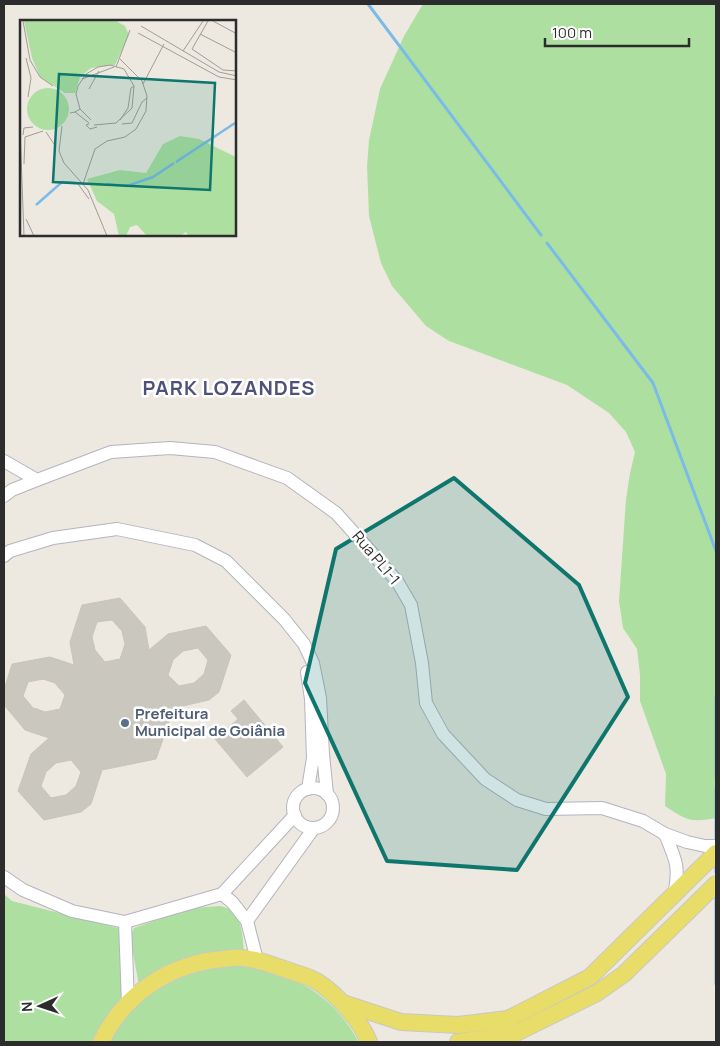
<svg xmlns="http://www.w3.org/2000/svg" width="720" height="1046" viewBox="0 0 720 1046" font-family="Manrope,sans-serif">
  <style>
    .green { fill: #ade0a0 }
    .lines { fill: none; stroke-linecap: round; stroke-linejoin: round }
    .stream { stroke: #7abbe8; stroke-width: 3 }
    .building { fill: #c9c7be; stroke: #c8c5b9; fill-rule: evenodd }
    .minor-casing { stroke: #b3b4bf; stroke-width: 14 }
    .major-casing { stroke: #c8c8c8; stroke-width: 18 }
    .minor { stroke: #fff; stroke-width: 12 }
    .major { stroke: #e9dd69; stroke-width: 16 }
    .marked { fill: #0f766e; fill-opacity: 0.2; stroke: #0f766e; stroke-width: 4; stroke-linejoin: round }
    .service-dot { fill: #5c6f8a; stroke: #fff; stroke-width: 2 }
    .labels { text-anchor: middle; stroke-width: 5; stroke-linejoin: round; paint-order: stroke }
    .street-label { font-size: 15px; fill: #2c2c2c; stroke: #fff }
    .service-label { font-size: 15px; font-weight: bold; fill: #4e5e75; stroke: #fff; text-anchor: start }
    .district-label { font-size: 20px; font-weight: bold; letter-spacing: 1px; fill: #4f517b; stroke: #fff }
    .inset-river { fill: none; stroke: #7abbe8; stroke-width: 2.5 }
    .inset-road { fill: none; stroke: #a09d98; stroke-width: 1 }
    .view { fill: #0f766e; fill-opacity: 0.15; stroke: #0f766e; stroke-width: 2.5 }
    .inset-edge { fill: none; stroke: #2c2c2c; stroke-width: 2.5 }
  </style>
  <rect width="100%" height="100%" fill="#ede9e0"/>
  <!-- green -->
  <g class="green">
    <path d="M423,4H716V818C690,823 686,820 665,806L666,774L640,701V675L637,649L623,628L619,601L626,499L630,473L635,452L626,432L609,413L567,385L449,341L426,326L392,286L381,263L369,216L367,166L369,140L380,89L404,36Z"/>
    <path d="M4,894L12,901L118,928L123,937V979L121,999L93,1042H4Z"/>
    <path d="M220,906C224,907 229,908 232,910C243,921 243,940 244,954L139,985L130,938L134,928L191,908Z"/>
    <path d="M228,965C237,965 247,965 256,967C263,968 271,971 278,974C316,987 339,1007 359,1042H106L115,1028L146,994L186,973Z"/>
  </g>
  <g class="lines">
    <!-- stream -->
    <g class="stream">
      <path d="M368,4L541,235"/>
      <path d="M547,243L653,383L716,551"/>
      <path d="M716,777V696"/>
      <path d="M716,842V788"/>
      <path d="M716,872V862"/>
      <path d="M716,892V984"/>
    </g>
  </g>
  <!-- building -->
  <g class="building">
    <path d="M120,598L145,627L149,650L168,634L206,626L231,655L219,692L209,700L174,708L156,759L102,770L91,804L81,812L44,820L18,791L31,754L49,738L25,730L4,705V690L12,664L50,657L74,665L70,642L82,605ZM112,620L122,631L125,644L120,659L105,662L95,650L92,637L97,622ZM198,648L208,660L204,674L194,683L179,686L168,675L173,660L183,651ZM43,679L55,683L65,695L60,709L45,712L37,709L33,708L23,696L28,682ZM71,760L81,772L76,786L66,795L51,798L41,786L46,772L56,763Z"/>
    <path d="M244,700L283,747L247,777L215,739L238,719L231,711Z"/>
  </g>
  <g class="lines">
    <defs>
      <g id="minor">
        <path d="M4,461L37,480"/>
        <path d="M4,496L12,490L37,480L111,452L170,448L215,452L287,478L336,513L397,581L411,605L422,663L426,703L443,734L485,779L517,800L546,809L602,808L643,821L665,834L687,842L705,846H716"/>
        <path d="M4,556L10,551L53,538L117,529L195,545L226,561L284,619L304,644L313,663L320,698L323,754L327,794"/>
        <path d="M307,672L311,699L313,758L308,789"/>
        <circle cx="313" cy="808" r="20"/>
        <path d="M665,834C676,860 680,867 674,895"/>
        <path d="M4,877L23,890L72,911L125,922L222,894L232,902L247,921"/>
        <path d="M222,894L295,815"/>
        <path d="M125,922L128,1004"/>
        <path d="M257,960L247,921L314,828"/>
      </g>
      <g id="major">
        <path d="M343,1003L401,1022L458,1025L508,1019L590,977L716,853"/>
        <path d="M101,1042C124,994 170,963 224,959C230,958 236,957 243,958C259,959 274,966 290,971C297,974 305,975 312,979C332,988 361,1021 369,1042"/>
        <path d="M458,1042L514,1034L597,993L624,974L716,884"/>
      </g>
    </defs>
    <!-- minor casing -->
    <use href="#minor" class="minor-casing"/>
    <!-- major casing -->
    <use href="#major" class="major-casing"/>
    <!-- minor -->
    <use href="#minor" class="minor"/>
    <!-- major -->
    <use href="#major" class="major"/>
  </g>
  <!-- marked area -->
  <path class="marked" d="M454,478L579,585L628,697L517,870L387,861L305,683L336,549Z"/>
  <!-- markers -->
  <circle class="service-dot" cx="125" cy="723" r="5"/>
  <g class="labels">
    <!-- street labels -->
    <g class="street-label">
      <text transform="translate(376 558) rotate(50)" y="5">Rua PL1-1</text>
    </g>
    <!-- service labels -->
    <g class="service-label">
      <text x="135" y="719">Prefeitura<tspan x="135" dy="17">Municipal de Goiânia</tspan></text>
    </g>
    <!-- district labels -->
    <g class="district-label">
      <text x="229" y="395">PARK LOZANDES</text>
    </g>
  </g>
  <!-- overview -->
  <g transform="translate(20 20)">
    <rect width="216" height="216" fill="#ede9e0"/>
    <path d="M4,1H96L105,6L109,15L95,45L71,48L60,57L55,73H45L20,57L12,38ZM7 89a21 21 0 1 1 42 0a21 21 0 1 1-42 0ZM160,116L179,119L216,137V216H168L166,212L160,216H127L117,205L110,207L106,216H99L94,194L77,181L67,159L100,150L126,153L143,124Z" fill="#ade0a0"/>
    <path class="inset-river" d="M156,142L215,103M87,164L107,166L133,157L154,143M16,185L42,162L56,163"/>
    <path class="inset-road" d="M3,1L10,40L20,57L33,66M188,1L172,29L203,50L217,51M193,1L217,14M121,6L199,52L217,56M118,13L199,57L217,60M180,14L217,33M163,31L183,1M6,38L11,58L8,77M96,47L110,10M62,59L94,47M123,64L144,24M69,69L79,51M60,89L71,100M55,92L60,89L56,74L58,66L66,54L78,47L90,45L104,49L114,66L112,88L96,103L74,105M50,93L55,92L69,103M100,100L108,88L111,68L114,66M69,104L66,105L70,109L77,107M102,104L112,103L122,82L127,78M42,106L39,131L44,143L68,170L87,216M0,108L4,216M26,112L36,127M3,115L4,108L13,107M4,144L5,117L23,111M58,164L69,179M63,164L75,129L87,121L105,117L116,109L126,91L127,76L122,61L100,39M6,199L14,216"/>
    <path class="view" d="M39,54L195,63L190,170L33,162Z"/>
    <rect width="216" height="216" class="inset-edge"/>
  </g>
  <!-- border -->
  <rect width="720" height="1046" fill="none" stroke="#2c2c2c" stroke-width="10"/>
  <!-- north arrow -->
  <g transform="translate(40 1006) rotate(267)" stroke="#ffffff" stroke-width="4" paint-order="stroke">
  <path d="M0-4L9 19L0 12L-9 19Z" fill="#2c2c2c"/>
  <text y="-8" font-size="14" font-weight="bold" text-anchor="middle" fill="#2c2c2c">N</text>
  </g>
  <!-- scale -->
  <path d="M545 38v8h144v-8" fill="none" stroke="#2c2c2c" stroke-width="2.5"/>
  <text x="552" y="38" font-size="15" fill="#2c2c2c" stroke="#ffffff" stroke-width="4" paint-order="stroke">100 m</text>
</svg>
